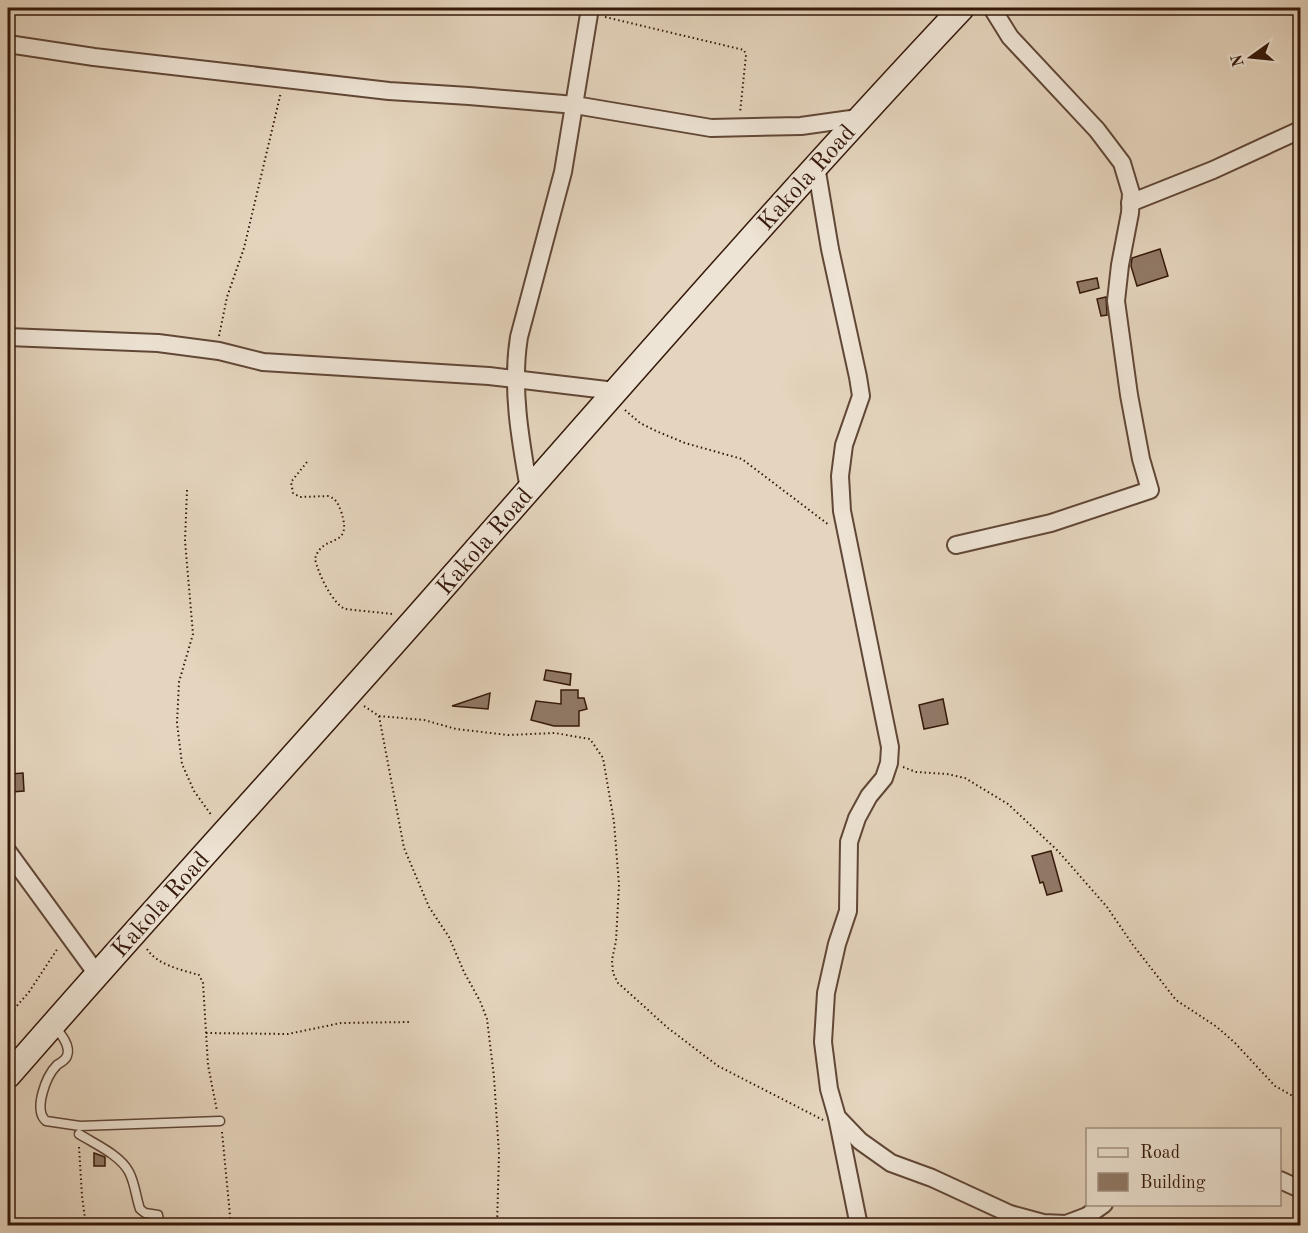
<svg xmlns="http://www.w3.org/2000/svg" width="1308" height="1233" viewBox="0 0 1308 1233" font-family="'Old Standard TT',serif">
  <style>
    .building { fill: #917a68; stroke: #35180a; stroke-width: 1.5 }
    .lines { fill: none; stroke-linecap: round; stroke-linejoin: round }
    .service-casing { stroke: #614737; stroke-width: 11 }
    .minor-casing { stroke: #614737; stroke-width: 20 }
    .secondary-casing { stroke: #35180a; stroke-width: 27 }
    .path { stroke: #35180a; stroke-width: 2; stroke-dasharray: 1.5 3; stroke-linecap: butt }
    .service { stroke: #eee4d5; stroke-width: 8 }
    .minor { stroke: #eee4d5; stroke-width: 16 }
    .secondary { stroke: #eee4d5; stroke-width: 24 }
    .labels { text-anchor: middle; stroke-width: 5; stroke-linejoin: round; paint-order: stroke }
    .street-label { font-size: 24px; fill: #35180a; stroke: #eee4d5 }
  </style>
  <rect width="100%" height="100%" fill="#e5d5be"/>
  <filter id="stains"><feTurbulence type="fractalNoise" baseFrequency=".00333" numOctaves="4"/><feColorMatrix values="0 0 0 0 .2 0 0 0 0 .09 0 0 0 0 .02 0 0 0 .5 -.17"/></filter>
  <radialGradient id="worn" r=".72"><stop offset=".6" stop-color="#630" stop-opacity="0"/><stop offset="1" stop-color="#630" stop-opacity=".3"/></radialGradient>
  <!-- building -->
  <g class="building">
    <path d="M1160,249L1168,276L1137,286L1131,266L1132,258Z"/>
    <path d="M1097,278L1099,288L1080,293L1077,282Z"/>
    <path d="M1106,297L1107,315L1101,316L1097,299Z"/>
    <path d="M546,670L571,674L570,685L544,680Z"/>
    <path d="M561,690H578V698H584L587,709L579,711V726H554L531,720L536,701L561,704Z"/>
    <path d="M490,693L488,709L452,706Z"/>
    <path d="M943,699L948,724L924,729L919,705Z"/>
    <path d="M23,773L24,791L12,792L11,774Z"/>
    <path d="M1051,851L1062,891L1047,895L1043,882L1040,883L1032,856Z"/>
    <path d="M94,1153L105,1157V1166H94Z"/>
  </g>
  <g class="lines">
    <defs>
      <g id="service">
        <path d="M55,1027C61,1034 71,1046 67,1056C65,1061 61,1062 57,1065C46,1076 33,1110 46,1121L80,1126L220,1121"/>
        <path d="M79,1134C95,1144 120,1155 129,1172C135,1183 136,1198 140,1209L145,1213L158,1215L160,1226"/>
      </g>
      <g id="minor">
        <path d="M8,44L94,57L389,91L469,96L575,105L711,128L801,126L858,118"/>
        <path d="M816,166L830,249L858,377L861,396L844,445L840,476L842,511L890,747L889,763L884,778L869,796L857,818L849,842L848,911L837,944L826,993L823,1042L829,1089L837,1117L860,1141L891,1163L932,1178L1010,1214L1043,1223L1066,1224L1087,1216L1104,1204"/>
        <path d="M1130,203L1213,170L1300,130"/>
        <path d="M8,337L158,343L219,351L263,362L489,376L615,391"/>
        <path d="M529,489C520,439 511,387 519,337L563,172L590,8"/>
        <path d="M956,545L1051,523L1150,490L1141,459L1129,395L1116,301L1120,265L1130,213L1131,193L1122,163L1097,130L1010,37L992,8"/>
        <path d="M8,852L97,974"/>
        <path d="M837,1117L859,1226"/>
        <path d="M1280,1180L1300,1189"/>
      </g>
      <path id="secondary" d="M8,1076C154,908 306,744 453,576C621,385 788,193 962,8"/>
    </defs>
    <!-- service casing -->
    <use href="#service" class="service-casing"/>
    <!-- minor casing -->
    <use href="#minor" class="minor-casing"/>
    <!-- secondary casing -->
    <use href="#secondary" class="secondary-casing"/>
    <!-- path -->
    <g class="path">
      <path d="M605,17L744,50L746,55L740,113"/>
      <path d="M8,21L11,8"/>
      <path d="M219,336L227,297L244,248L281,92"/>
      <path d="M625,410L640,423L656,431L685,443L742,459L829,525"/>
      <path d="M307,462L291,482L293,493L300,497L329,496C337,500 338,504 341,511C354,551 322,532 315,559C318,573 332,603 345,609L393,614"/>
      <path d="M187,490L185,541L193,634L179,682L177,723L182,764L194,791L212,816"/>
      <path d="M364,706L379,716L424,720L456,729L508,735L555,733L590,739L603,758L614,822L619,885L616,941L612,960L613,973L618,983L668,1028L718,1066L823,1120"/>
      <path d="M379,716L404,848L429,907L449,937L464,972L480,1001L487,1019L494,1077L499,1154L497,1226"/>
      <path d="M903,767L916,772L947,774L965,778L1008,804L1058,851L1107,907L1133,945L1176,1000L1217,1027L1235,1043L1275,1086L1300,1100"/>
      <path d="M147,949C157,965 182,970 199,975L203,983L208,1065L217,1111"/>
      <path d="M8,1016L29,992L58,948"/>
      <path d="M206,1033L288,1034L341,1023L409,1022"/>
      <path d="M222,1132L231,1226"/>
      <path d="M79,1147L82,1196L86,1226"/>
    </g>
    <!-- service -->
    <use href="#service" class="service"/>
    <!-- minor -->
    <use href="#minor" class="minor"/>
    <!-- secondary -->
    <use href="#secondary" class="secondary"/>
  </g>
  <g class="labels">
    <!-- street labels -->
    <g class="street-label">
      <text transform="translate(806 177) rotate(-48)" y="8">Kakola Road</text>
      <text transform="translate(484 541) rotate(-49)" y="8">Kakola Road</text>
      <text transform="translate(160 904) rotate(-48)" y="8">Kakola Road</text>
    </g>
  </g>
  <!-- margin -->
  <rect width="1308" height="1233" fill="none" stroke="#e5d5be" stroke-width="30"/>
  <rect x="9" y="9" width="1290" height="1215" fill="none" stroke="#35180a" stroke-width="3"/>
  <rect x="15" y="15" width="1278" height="1203" fill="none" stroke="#35180a" stroke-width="1.5"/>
  <!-- legend -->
  <rect x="1086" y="1128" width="195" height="78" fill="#eee4d5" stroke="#a49284" stroke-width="1.5"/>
  <rect x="1098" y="1148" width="30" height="9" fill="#eee4d5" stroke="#a49284" stroke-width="1.5"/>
  <text x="1140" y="1158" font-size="18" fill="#35180a">Road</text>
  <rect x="1098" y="1173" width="30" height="18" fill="#917a68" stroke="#a49284" stroke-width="1.5"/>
  <text x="1140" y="1188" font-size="18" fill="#35180a">Building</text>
  <!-- north arrow -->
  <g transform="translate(1251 57) rotate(255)" stroke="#eee4d5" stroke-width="4.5" paint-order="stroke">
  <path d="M0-4.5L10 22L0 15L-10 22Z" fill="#35180a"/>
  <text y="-9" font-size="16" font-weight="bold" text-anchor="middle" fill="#35180a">N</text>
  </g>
  <rect width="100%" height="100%" filter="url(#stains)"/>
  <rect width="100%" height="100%" fill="url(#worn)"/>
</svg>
